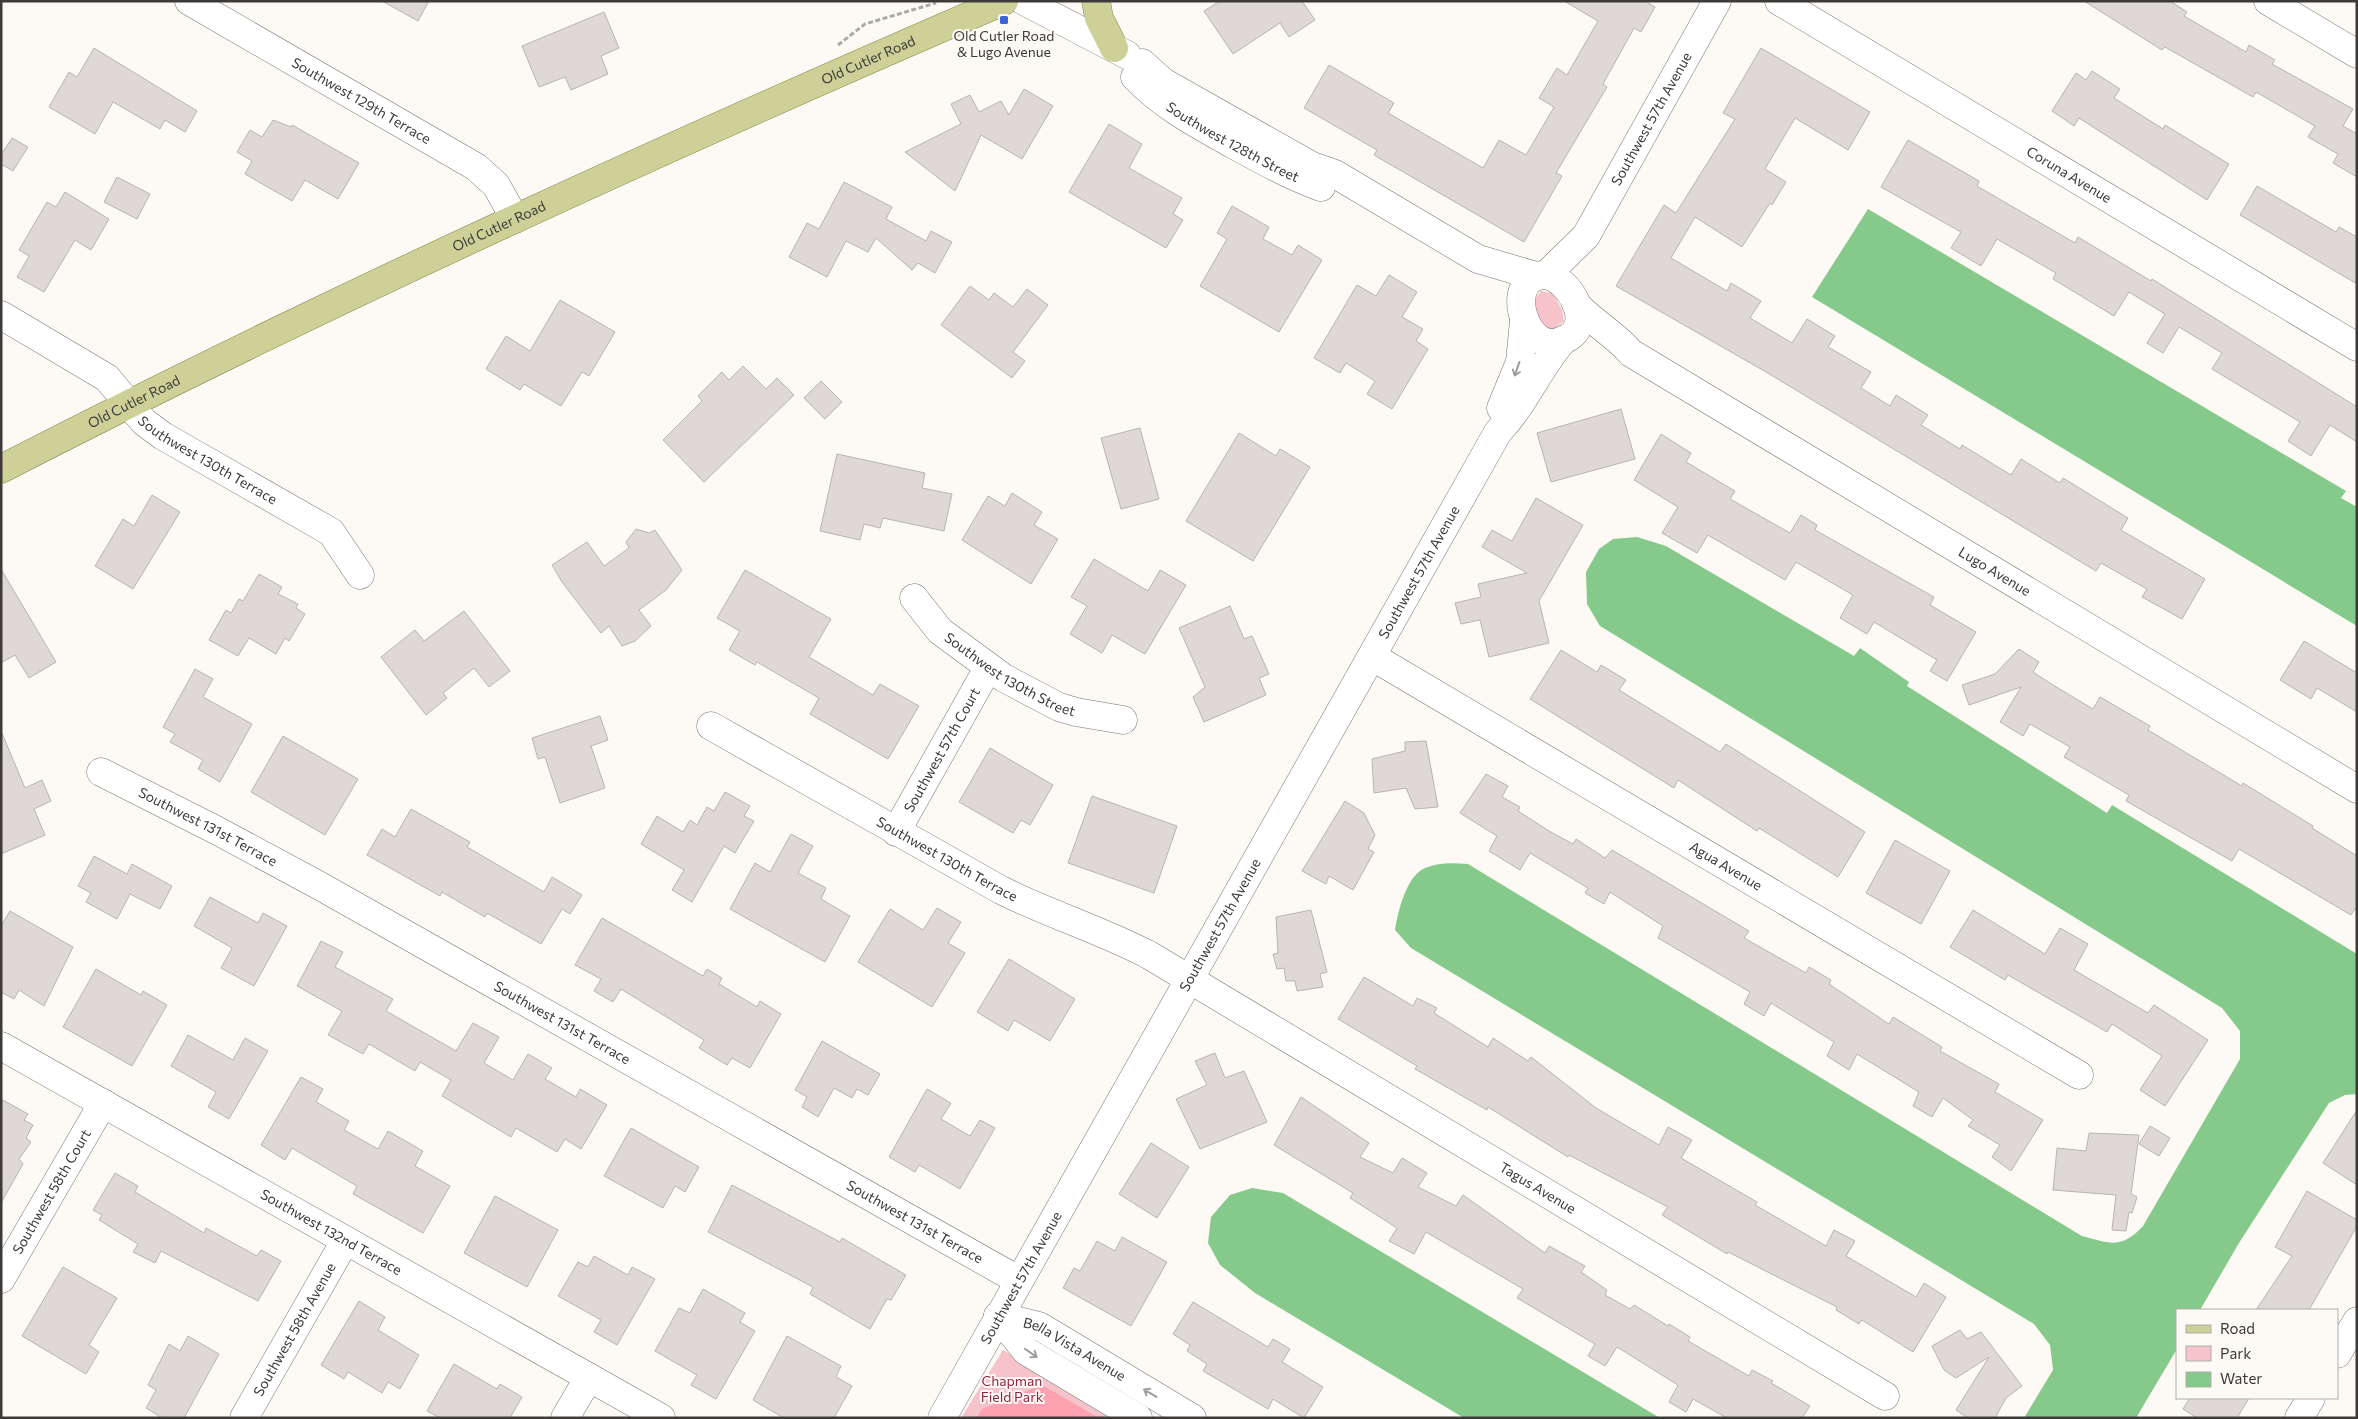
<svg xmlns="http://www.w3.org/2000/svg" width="2358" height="1419" viewBox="0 0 2358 1419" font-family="Commissioner,sans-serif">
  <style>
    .green { fill: #f7c3ca }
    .forest { fill: #fea1b0 }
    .water { fill: #86ca8b }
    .building { fill: #ded9d6; stroke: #b9b3b1 }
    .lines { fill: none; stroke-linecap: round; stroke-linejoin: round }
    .minor-casing { stroke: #797672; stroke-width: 29 }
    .major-casing { stroke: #858849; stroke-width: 29 }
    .path { stroke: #acaaa6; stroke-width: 3; stroke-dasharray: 5 2.5; stroke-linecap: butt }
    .minor { stroke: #fff; stroke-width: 28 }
    .major { stroke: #cdd197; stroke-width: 28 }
    .oneway { stroke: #9e9d9c }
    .poi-dot { fill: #3d64d5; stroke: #fdfaf5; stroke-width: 2 }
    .labels { text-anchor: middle; stroke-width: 4; stroke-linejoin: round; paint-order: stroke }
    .poi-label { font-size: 14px; fill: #3c3b39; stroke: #fdfaf5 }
    .street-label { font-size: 14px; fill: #3c3b39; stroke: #fdfaf5 }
    .park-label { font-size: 14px; fill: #902643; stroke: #fdfaf5 }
  </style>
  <rect width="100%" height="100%" fill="#fdfaf5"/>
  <!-- green -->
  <g class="green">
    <path d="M1541,291L1553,293L1562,310L1564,321L1553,330C1538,326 1536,313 1534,300Z"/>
    <path d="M1003,1350L1116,1418H961Z"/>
  </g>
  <!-- forest -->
  <path class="forest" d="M1042,1385L1099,1418H977L982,1409Z"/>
  <!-- water -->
  <g class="water">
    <path d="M1868,209L2346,491L2341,498L2357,507V626L1812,297Z"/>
    <path d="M1637,537L1666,546L1854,656L1860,648L1909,682L1907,686L2107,813L2112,805L2357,954V1094L2345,1095L2329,1103L2239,1243L2200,1310H2177V1349L2136,1418H2024L2053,1370L2050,1345L2034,1324L1411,948L1395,930C1398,912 1406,876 1425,868C1439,862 1453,863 1468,864L2082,1236C2109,1243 2121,1250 2143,1226L2240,1059V1031L2222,1008L1600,626L1587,604L1586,572L1599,549L1613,539Z"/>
    <path d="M1252,1188L1283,1193L1660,1418H1464L1255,1293L1220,1265L1208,1243L1211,1217L1230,1195Z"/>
  </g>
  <!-- building -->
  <g class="building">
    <path d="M382,1H429L418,21Z"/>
    <path d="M1220,1H1302L1315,20L1289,37L1280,23L1233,54L1204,11Z"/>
    <path d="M1564,1H1645L1655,7L1641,32L1634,28L1603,84L1607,87L1556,173L1562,176L1524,242L1374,155L1377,150L1304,108L1329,65L1394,103L1388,113L1483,168L1499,140L1526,155L1554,107L1539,98L1557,68L1567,75L1598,21Z"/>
    <path d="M2084,1H2170L2187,12L2184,16L2246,52L2249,45L2275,60L2272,64L2353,109L2343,126L2357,134V177L2333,163L2338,154L2308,137L2315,126L2256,92L2253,97L2165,47L2162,50Z"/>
    <path d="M604,12L619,48L601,56L608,74L571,90L565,77L539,87L522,46Z"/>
    <path d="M94,48L197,111L185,132L165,120L160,129L113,102L95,134L49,107L69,72L77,77Z"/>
    <path d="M1761,48L1870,112L1848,150L1795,118L1765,169L1786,182L1772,205L1770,203L1742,247L1695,217L1671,258L1727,291L1731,283L1761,301L1750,318L1792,343L1807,319L1835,336L1828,347L1871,372L1861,388L1890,406L1896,395L1928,415L1921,425L1960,449L1962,445L2011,475L2021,459L2060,483L2063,478L2128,518L2121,530L2205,579L2182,619L2142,597L2147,589L2101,563L2096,571L1766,372L1616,286L1664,205L1676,213L1735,119L1723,113Z"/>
    <path d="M2092,71L2120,89L2114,98L2163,129L2165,125L2229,164L2207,200L2079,118L2074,126L2052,111L2076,73L2086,80Z"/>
    <path d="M1024,89L1053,106L1022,159L981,135L955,191L905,152L961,124L951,104L970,95L979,112L1001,101L1009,115Z"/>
    <path d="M273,120L291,127L292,125L359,163L338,199L305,180L292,201L245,174L252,161L237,152L250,130L262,137Z"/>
    <path d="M1109,124L1142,144L1129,168L1182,198L1173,214L1183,220L1166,248L1069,192Z"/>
    <path d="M12,138L28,147L13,171L1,164V155Z"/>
    <path d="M1908,140L1979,181L1977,186L2075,243L2078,237L2151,281L2152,279L2357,407V442L2330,425L2311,456L2288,441L2300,422L2212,369L2222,353L2179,327L2163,353L2147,343L2165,314L2129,292L2114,316L2053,279L2056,273L1997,239L1981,266L1951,248L1961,232L1881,187Z"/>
    <path d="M117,177L150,194L137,219L104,202Z"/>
    <path d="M844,182L892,207L886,219L926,241L931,231L952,242L935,273L918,263L912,270L876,238L868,252L846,241L827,277L789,257L807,223L819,229Z"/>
    <path d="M2257,186L2336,232L2339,227L2357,237V284L2240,215Z"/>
    <path d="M65,192L109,219L91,250L75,240L44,292L17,277L29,256L19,250L47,202L56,207Z"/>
    <path d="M1232,206L1269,227L1263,239L1292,255L1298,245L1322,260L1279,332L1200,286L1227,239L1217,233Z"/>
    <path d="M1389,275L1417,292L1402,317L1423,329L1416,341L1428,349L1392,409L1367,394L1375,381L1346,363L1340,373L1314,358L1357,285L1376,296Z"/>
    <path d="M970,286L989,300L994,293L1013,307L1027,289L1048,305L1013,352L1025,361L1012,378L941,325Z"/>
    <path d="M560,300L615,332L589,376L582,372L561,406L524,384L520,390L486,369L506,336L530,351Z"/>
    <path d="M743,366L766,389L777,378L794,395L704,482L663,440L702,401L698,396L722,372L729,380Z"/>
    <path d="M821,381L842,402L825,419L804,398Z"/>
    <path d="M1621,409L1635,459L1551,482L1537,433Z"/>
    <path d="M1140,428L1159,499L1121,509L1101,438Z"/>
    <path d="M1239,433L1276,456L1280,449L1310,467L1253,561L1186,521Z"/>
    <path d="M1661,434L1691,453L1686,462L1735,491L1730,499L1790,533L1801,515L1817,525L1815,530L1934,597L1930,605L1976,632L1947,681L1930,671L1937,660L1874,622L1867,634L1840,618L1853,595L1796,562L1785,580L1708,535L1697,553L1662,533L1678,507L1634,480Z"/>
    <path d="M837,454L925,473L922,488L952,494L944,531L883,518L880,528L864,524L860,540L820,531Z"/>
    <path d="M1012,493L1042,512L1034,525L1058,539L1031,584L962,540L988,496L1005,506Z"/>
    <path d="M152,495L180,512L133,589L95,566L123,519L134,526Z"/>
    <path d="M1536,498L1583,525L1539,601L1549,643L1489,657L1480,620L1461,624L1455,603L1481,597L1478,584L1527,573L1482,547L1492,530L1512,541Z"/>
    <path d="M636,529L649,533L655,530L682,570L666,590L639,610L651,626L635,641L622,646L609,626L601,633L562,582L552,565L587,542L604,566L629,548L626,542Z"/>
    <path d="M1094,559L1148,591L1160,570L1186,585L1145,654L1112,635L1102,653L1070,634L1087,606L1071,597Z"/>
    <path d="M1,569L56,662L29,678L15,655L1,663Z"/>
    <path d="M745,570L831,619L809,657L873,695L880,684L919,706L888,759L810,714L819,698L757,662L755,665L729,650L740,631L717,618Z"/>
    <path d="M259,574L282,587L278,594L298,604L296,608L305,614L289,641L285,638L276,654L249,638L238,656L209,640L226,610L231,613L239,599L243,601Z"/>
    <path d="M1230,606L1244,639L1252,636L1269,674L1259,678L1266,695L1204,722L1193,697L1205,687L1179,628Z"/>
    <path d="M464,611L510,671L489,687L474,668L443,693L447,698L426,715L381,657L415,630L424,641Z"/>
    <path d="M2304,641L2357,673V712L2317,688L2311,699L2280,680Z"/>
    <path d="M2019,649L2039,662L2033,672L2053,685L2093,709L2100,697L2150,726L2148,730L2242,786L2243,783L2313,826L2312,828L2357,856V906L2351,915L2239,849L2232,861L2126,801L2129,795L2064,757L2070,747L2030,724L2023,736L2000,722L2021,687L1969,705L1962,685L1995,674Z"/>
    <path d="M1561,650L1597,672L1601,665L1626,680L1619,690L1720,752L1726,744L1865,832L1838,877L1759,828L1757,831L1678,780L1674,788L1530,699Z"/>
    <path d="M195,669L213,679L203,697L252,724L220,782L198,769L203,760L170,742L175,734L163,727Z"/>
    <path d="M600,716L608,740L591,746L605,788L560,803L545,757L538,759L532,738Z"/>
    <path d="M1,731L25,788L42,780L51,801L34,809L45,835L1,854Z"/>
    <path d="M283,736L358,779L325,835L251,792Z"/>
    <path d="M1426,741L1438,807L1415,809L1406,788L1374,793L1372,759L1405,751V742Z"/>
    <path d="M990,748L1053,785L1030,825L1021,820L1013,833L959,802Z"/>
    <path d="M1486,774L1508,786L1502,797L1520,807L1518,811L1549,831L1573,844L1576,839L1605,858L1612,850L1749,931L1744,938L1806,973L1809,967L1831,980L1829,984L1889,1024L1893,1017L1942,1047L1940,1051L1999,1084L1995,1092L2043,1120L2011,1171L1992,1157L2000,1145L1968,1126L1973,1120L1943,1098L1932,1117L1913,1106L1919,1092L1857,1054L1849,1070L1827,1056L1834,1042L1771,1003L1764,1016L1744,1004L1750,992L1658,938L1663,926L1610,892L1604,904L1585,893L1588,888L1530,853L1520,870L1489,851L1497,836L1460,813Z"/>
    <path d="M725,792L750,806L744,816L754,821L735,853L724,846L692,902L672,890L684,870L641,844L657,816L683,832L690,820L697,825L707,807L714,811Z"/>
    <path d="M1092,796L1177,826L1154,893L1068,863Z"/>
    <path d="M1345,801L1364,813L1375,835L1368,849L1374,852L1353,890L1329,876L1326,884L1302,871Z"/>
    <path d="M411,809L470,842L467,847L544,892L552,877L582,895L570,914L562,909L541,944L487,913L485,917L442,892L440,896L367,855L382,829L395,837Z"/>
    <path d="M791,834L813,846L798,873L826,888L821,899L850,916L825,962L730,909L755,863L770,872Z"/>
    <path d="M1895,840L1950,871L1921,924L1866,893Z"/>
    <path d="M94,856L127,874L132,864L172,886L160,909L130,894L117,919L86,902L91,893L78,886Z"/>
    <path d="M210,897L258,923L263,913L287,926L254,986L221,968L232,948L194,926Z"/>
    <path d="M937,908L961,922L948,943L965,953L932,1007L858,962L890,909L923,930Z"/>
    <path d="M1311,910L1327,972L1320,974L1323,987L1297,991L1295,981H1286L1284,968L1277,969L1273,954L1278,953L1276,917Z"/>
    <path d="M1973,910L2045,954L2060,928L2088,944L2074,970L2148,1013L2154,1005L2208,1040L2165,1106L2140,1090L2162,1056L2112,1024L2107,1032L2008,975L2005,980L1950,947Z"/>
    <path d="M10,911L73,947L44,1006L19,990L14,999L1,992V926Z"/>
    <path d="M602,918L703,976L707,969L722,978L719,984L757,1007L760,1001L781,1014L750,1068L732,1058L727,1065L699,1048L704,1040L621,989L613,1002L594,991L601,979L575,965Z"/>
    <path d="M321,941L343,952L335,967L393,999L386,1011L456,1051L473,1023L499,1037L484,1063L513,1080L528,1054L552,1068L545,1079L576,1097L580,1089L607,1105L581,1149L565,1139L557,1152L516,1128L511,1137L442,1096L451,1080L420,1062L415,1071L369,1044L363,1054L328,1035L342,1011L297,986Z"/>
    <path d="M1009,959L1075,999L1050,1041L1014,1020L1008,1031L977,1012Z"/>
    <path d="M96,969L141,995L143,991L167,1005L132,1066L63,1027Z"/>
    <path d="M1364,977L1413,1006L1417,998L1437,1008L1434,1013L1488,1047L1493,1038L1528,1061L1531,1057L1596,1108L1659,1145L1668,1127L1692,1140L1681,1158L1757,1202L1755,1205L1826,1246L1834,1230L1855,1241L1846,1256L1916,1297L1924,1283L1946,1297L1913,1352L1862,1320L1859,1324L1836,1310L1837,1307L1728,1252L1727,1254L1662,1215L1668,1207L1569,1155L1568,1157L1488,1107L1487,1110L1415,1069L1417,1066L1338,1019Z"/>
    <path d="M188,1035L233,1060L245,1038L268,1051L229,1119L208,1107L216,1092L171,1066Z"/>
    <path d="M822,1041L880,1074L868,1095L857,1089L852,1098L834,1088L818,1117L802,1107L807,1097L795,1090Z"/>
    <path d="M1215,1053L1225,1078L1244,1071L1267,1122L1200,1149L1176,1099L1207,1085L1195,1061Z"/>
    <path d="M301,1077L323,1089L316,1102L349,1121L344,1130L378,1149L388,1131L423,1151L415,1166L450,1186L423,1233L353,1194L357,1186L292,1148L285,1160L261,1145Z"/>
    <path d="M927,1089L951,1103L941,1119L970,1136L980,1120L995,1128L960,1189L919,1165L915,1172L889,1157Z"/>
    <path d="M1301,1097L1369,1143L1360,1157L1393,1173L1402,1158L1427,1173L1418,1187L1456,1206L1463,1195L1545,1253L1549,1246L1585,1266L1581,1272L1607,1290L1605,1295L1630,1309L1634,1305L1668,1326L1669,1324L1690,1337L1688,1341L1749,1376L1752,1370L1773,1381L1771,1383L1810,1406L1802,1418H1727L1693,1399L1686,1412L1669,1402L1678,1385L1617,1347L1605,1366L1588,1356L1595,1344L1517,1298L1523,1289L1426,1232L1414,1254L1389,1241L1397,1228L1350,1198L1353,1193L1274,1145Z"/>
    <path d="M1,1099L28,1114L24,1120L33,1125L26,1138L31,1142L19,1159L23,1164L1,1203Z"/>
    <path d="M2357,1110V1185L2323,1163Z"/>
    <path d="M2150,1126L2170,1138L2159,1156L2139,1144Z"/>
    <path d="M631,1128L699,1167L685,1192L675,1186L663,1208L604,1176Z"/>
    <path d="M2089,1133L2139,1135L2131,1194L2137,1197L2132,1213L2129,1212L2126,1231L2112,1230L2116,1195L2053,1190L2057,1148L2086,1151Z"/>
    <path d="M1151,1143L1189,1167L1157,1218L1119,1194Z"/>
    <path d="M115,1173L138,1186L135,1192L204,1233L206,1228L257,1256L261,1250L281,1261L258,1301L161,1251L155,1263L133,1252L138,1244L99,1220L102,1215L93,1210Z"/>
    <path d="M732,1185L840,1242L842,1238L906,1275L891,1300L887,1299L870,1329L810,1294L813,1287L708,1232Z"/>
    <path d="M2307,1191L2357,1220V1226L2309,1310H2256L2292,1256L2275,1247Z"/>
    <path d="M495,1196L558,1230L527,1287L464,1253Z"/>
    <path d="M1122,1237L1167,1262L1131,1326L1063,1288L1074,1268L1080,1271L1097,1241L1115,1251Z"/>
    <path d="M594,1256L628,1275L632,1267L655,1279L617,1345L594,1332L601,1320L558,1296L578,1262L588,1267Z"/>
    <path d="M63,1267L117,1298L89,1345L99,1352L86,1374L22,1336Z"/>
    <path d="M703,1289L745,1313L740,1322L755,1331L716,1399L691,1385L697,1375L655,1351L679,1308L690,1313Z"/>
    <path d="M359,1301L385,1317L378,1330L419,1355L400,1389L388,1382L382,1393L348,1372L344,1379L321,1365Z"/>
    <path d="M1193,1302L1268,1347L1273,1339L1290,1349L1282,1362L1323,1387L1304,1418L1273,1399L1268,1409L1203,1371L1207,1364L1187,1351L1190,1345L1173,1334Z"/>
    <path d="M1960,1330L1967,1339L1981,1332L2022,1386L2006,1398L1995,1418H1968L1956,1410L1989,1357L1956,1378L1944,1370L1932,1346Z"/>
    <path d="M188,1336L219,1354L184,1418H162L146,1408L156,1390L148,1385L169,1344L180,1351Z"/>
    <path d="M787,1336L841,1366L836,1377L852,1386L834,1418H784L753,1400Z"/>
    <path d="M454,1364L497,1389L500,1384L522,1397L510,1418H440L427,1411Z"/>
    <path d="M2190,1398H2249L2237,1418H2197L2183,1409Z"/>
  </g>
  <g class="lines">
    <defs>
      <g id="minor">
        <path id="s1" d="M189,1L476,167L496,185L515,219"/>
        <path d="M1024,1L1127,55"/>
        <path id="s2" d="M1779,1L2357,347"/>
        <path d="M2268,1L2357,54"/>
        <path d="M1142,63L1163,82L1312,166L1335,174L1478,259L1536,276"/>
        <path id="s3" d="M1135,77C1162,105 1193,122 1227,141C1258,158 1288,175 1321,187"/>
        <path id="s4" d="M1546,275L1586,236L1717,1"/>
        <path d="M1546,275C1569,279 1594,321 1569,337C1526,367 1499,274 1546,275Z"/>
        <path id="s5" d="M1576,304C1593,323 1615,334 1631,353L2357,789"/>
        <path id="s6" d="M1,315L107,378L144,422L163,436L331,532L360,575"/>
        <path d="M1501,408L1520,362L1524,321"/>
        <path id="s7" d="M914,598L940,631L1004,678L1059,707L1076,712L1123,720"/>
        <path id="s8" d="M1373,657L2079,1075"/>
        <path id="s9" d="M711,726L1001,890C1049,914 1101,930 1149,955L1885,1396"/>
        <path id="s10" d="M101,772L216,830L320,886L1018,1280"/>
        <path id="s11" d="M896,832L988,668"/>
        <path id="s12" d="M1,1046L661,1418"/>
        <path id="s13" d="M1,1279L103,1103"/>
        <path id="s14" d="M998,1316L1039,1326L1192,1418"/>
        <path d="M998,1316L1026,1351L1138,1418"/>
        <path d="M2337,1354L2357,1321"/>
        <path id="s15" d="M244,1418L345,1241"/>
        <path d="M565,1418L589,1377"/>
        <path id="s16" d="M942,1418L1498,432C1525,404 1538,369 1563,340"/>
        <path d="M2299,1418L2311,1398"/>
      </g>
      <g id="major">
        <path d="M1096,1L1099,18L1114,48"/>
        <path id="s17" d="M1,469C329,300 666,147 1004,1"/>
      </g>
    </defs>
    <!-- minor casing -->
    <use href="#minor" class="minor-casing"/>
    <!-- major casing -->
    <use href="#major" class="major-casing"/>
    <!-- path -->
    <path class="path" d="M838,45L865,24L936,3"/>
    <!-- minor -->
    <use href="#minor" class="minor"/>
    <!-- major -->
    <use href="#major" class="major"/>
  </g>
  <!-- one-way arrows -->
  <defs><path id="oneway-shaft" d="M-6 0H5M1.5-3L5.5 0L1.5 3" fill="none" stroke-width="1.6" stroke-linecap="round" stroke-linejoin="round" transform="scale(1.25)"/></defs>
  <g class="oneway">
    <use href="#oneway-shaft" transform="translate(1517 369) rotate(109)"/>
    <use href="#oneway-shaft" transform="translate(1031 1353) rotate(35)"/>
    <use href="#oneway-shaft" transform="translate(1150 1393) rotate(-149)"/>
  </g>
  <!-- markers -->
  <rect class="poi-dot" x="999" y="15" width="10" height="10" rx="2.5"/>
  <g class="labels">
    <!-- poi labels -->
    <g class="poi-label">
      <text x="1004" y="41">Old Cutler Road<tspan x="1004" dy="16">&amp; Lugo Avenue</tspan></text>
    </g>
    <!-- street labels -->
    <g class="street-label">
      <text dy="5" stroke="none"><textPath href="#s17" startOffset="959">Old Cutler Road</textPath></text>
      <text dy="5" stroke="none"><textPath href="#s1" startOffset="199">Southwest 129th Terrace</textPath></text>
      <text dy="5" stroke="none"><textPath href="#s4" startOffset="190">Southwest 57th Avenue</textPath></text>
      <text dy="5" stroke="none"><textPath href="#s3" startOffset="118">Southwest 128th Street</textPath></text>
      <text dy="5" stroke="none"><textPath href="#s2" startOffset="338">Coruna Avenue</textPath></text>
      <text dy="5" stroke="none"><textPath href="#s17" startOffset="554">Old Cutler Road</textPath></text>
      <text dy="5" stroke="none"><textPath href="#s17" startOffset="149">Old Cutler Road</textPath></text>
      <text dy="5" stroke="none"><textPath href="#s6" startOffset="255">Southwest 130th Terrace</textPath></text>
      <text dy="5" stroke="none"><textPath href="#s5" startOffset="498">Lugo Avenue</textPath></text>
      <text dy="5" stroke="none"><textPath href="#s16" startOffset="971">Southwest 57th Avenue</textPath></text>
      <text dy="5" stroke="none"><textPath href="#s7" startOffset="125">Southwest 130th Street</textPath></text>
      <text dy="5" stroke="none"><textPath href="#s11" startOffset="94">Southwest 57th Court</textPath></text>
      <text dy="5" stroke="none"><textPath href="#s10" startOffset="120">Southwest 131st Terrace</textPath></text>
      <text dy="5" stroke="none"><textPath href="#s9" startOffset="271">Southwest 130th Terrace</textPath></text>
      <text dy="5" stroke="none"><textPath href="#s8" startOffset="410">Agua Avenue</textPath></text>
      <text dy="5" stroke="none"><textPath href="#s16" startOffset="566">Southwest 57th Avenue</textPath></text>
      <text dy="5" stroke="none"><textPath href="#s10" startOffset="525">Southwest 131st Terrace</textPath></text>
      <text dy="5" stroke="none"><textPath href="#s9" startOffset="948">Tagus Avenue</textPath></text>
      <text dy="5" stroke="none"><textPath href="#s13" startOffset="101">Southwest 58th Court</textPath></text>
      <text dy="5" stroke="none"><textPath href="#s10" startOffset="930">Southwest 131st Terrace</textPath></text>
      <text dy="5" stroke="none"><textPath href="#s12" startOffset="379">Southwest 132nd Terrace</textPath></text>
      <text dy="5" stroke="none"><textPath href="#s16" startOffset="161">Southwest 57th Avenue</textPath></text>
      <text dy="5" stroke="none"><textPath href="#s15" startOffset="102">Southwest 58th Avenue</textPath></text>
      <text dy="5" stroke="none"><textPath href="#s14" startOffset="84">Bella Vista Avenue</textPath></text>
    </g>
    <!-- park labels -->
    <g class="park-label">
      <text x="1012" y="1386">Chapman<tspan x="1012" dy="16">Field Park</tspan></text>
    </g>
  </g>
  <!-- border -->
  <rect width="2358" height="1419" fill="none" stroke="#3c3b39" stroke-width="5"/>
  <!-- legend -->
  <rect x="2176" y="1309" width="162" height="90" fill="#fdfaf5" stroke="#b0aeaa"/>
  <rect x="2186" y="1325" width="25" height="8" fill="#cdd197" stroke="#b0aeaa"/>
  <text x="2220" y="1334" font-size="15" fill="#3c3b39">Road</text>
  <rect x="2186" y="1346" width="25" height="15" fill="#f7c3ca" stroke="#b0aeaa"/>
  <text x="2220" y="1359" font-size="15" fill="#3c3b39">Park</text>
  <rect x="2186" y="1372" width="25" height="15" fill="#86ca8b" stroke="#b0aeaa"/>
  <text x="2220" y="1384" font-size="15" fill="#3c3b39">Water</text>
</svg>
